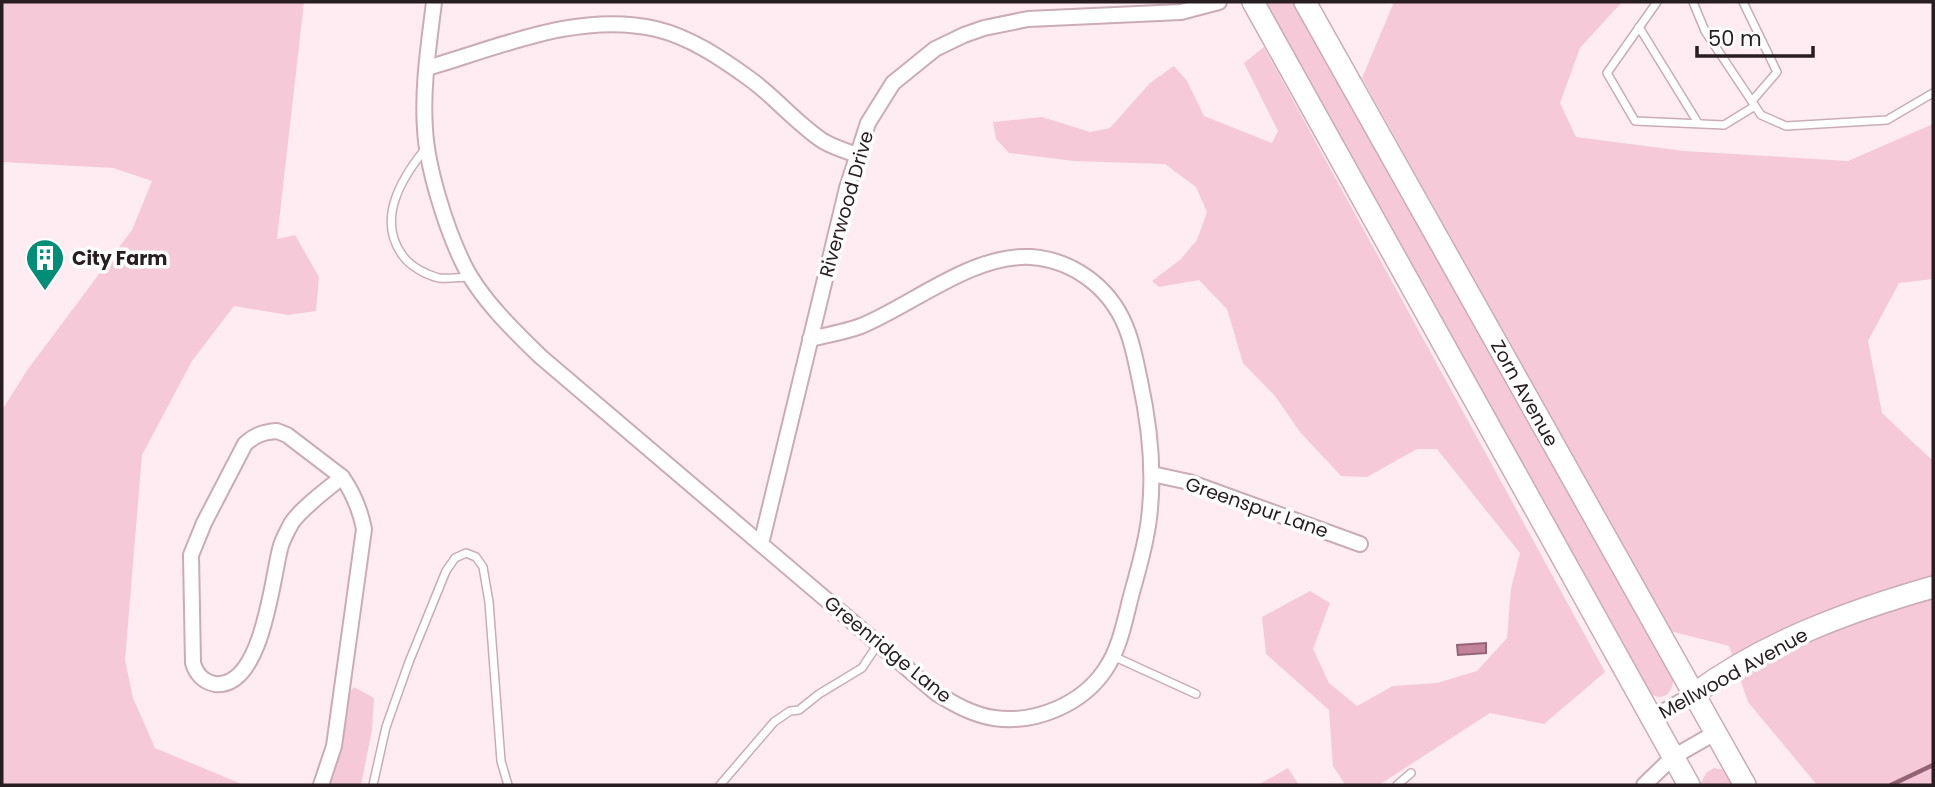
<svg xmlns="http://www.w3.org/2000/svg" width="1935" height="787" viewBox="0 0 1935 787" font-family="Poppins,sans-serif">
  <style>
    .green { fill: #f5c9d8 }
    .water { fill: #c2839a; stroke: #946476; stroke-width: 2 }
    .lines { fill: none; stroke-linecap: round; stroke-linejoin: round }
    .stream { stroke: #946476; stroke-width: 4.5 }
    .lane-casing { stroke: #caacb6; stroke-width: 10 }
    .street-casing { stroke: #caacb6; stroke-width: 18 }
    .secondary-casing { stroke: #caacb6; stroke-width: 24 }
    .lane { stroke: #fff; stroke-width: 7 }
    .street { stroke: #fff; stroke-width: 14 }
    .secondary { stroke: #fff; stroke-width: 21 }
    .labels { text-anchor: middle; stroke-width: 7; stroke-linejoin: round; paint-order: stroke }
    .street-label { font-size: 19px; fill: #281d21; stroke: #fff }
    .poi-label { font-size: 19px; font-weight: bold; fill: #281d21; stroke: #fff; text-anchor: start }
  </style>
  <rect width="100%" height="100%" fill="#ffecf2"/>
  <!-- green -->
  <g class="green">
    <path d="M2,2H304L277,239L295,235L319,277L316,311L288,315L234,306L192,361L142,455L125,660L133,698L155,748L244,785H2V410L28,369L132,230L152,181L113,168L2,162Z"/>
    <path d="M1267,2H1298L1673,675C1675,692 1662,705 1647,691L1266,9Z"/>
    <path d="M1394,2H1622L1580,48L1560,103L1576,137L1684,151L1848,161L1933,124V279L1899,283L1868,341L1882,413L1933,461V785H1817L1748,702L1729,646L1670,631L1362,78Z"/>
    <path d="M1264,47L1605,672L1544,724L1490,713L1379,785H1342L1344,783L1333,766L1329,710L1266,654L1262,617L1310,591L1330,603L1313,649L1329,683L1357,706L1393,686L1437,683L1477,671L1507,638L1511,589L1520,553L1437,449H1417L1367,477L1341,476L1300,432L1275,396L1243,363L1227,309L1199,280L1159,287L1152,281L1180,260L1197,240L1207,212L1196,187L1165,164L1074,161L1009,153L996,139L993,122L1042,117L1090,132L1110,128L1150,83L1174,66L1187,81L1204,116L1272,143L1278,131L1244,63Z"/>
    <path d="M354,687L374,698L372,730L361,785H327L345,698Z"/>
    <path d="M1288,768L1299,785H1258Z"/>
    <path d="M1714,768L1725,770L1734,785H1700L1706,773Z"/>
  </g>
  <!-- water -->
  <path class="water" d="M1486,643V653L1458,655L1457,645Z"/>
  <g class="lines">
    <!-- stream -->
    <path class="stream" d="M1891,785L1933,765"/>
    <defs>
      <g id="lane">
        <path d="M1657,2L1607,73L1635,121L1724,125L1755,106"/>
        <path d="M1693,2L1705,31L1761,115L1786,126L1887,120L1933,93"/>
        <path d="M1743,2L1777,72L1752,101"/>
        <path d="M1639,27L1698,123"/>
        <path d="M425,149C401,179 376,220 403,256C410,266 426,275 439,278C449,279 461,277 471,277"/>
        <path d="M1113,656L1196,694"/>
        <path d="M373,785L386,727L409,662L446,571L455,558L466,553L476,557L483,567L489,602L501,761L508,785"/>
        <path d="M720,785L774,722L790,711L799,710L819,694L862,668L878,644"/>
        <path d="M1397,785L1411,773"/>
      </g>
      <g id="street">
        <path d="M434,2C429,44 422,87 425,129C427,168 446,228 463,263C479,297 514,331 541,357L936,693C954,704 973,715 994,718C1036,724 1082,704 1105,670C1119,650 1124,624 1130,600C1137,573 1146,546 1149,518C1155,471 1150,427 1140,381C1136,363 1133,343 1125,325C1109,287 1073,260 1031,257C972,254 914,304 861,326C845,332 827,335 810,339"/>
        <path d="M427,68C500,47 579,11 656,29C690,37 721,58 750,79C775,97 796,123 823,141C833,147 846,151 857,155"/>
        <path d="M277,431L287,435L342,477C328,489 300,509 291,524C287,532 282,540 280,549C272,580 262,689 215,684C204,682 196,674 193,663L191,555L204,523L245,444C255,435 263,432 277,431Z"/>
        <path d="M1152,474L1189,482L1360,544"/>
        <path d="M761,544L847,188L868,123L893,83L935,49L964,35L984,28L1028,19L1181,12L1219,2"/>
        <path d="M1652,718L1694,694"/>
        <path d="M321,785L334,746L364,529C360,509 354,494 342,477"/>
        <path d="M1644,785L1673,757L1715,733"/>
      </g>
      <g id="secondary">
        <path d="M1253,2L1689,785"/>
        <path d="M1305,2L1745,785"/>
        <path d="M1694,694C1765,642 1849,611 1933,587"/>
      </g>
    </defs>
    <!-- lane casing -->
    <use href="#lane" class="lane-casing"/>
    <!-- street casing -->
    <use href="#street" class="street-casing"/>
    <!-- secondary casing -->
    <use href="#secondary" class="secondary-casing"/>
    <!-- lane -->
    <use href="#lane" class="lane"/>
    <!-- street -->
    <use href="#street" class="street"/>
    <!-- secondary -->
    <use href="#secondary" class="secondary"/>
  </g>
  <!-- icons -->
  <defs>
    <symbol id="building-pin" viewBox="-11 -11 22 30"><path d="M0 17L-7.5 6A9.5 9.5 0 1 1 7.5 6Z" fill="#018e77" stroke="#fff"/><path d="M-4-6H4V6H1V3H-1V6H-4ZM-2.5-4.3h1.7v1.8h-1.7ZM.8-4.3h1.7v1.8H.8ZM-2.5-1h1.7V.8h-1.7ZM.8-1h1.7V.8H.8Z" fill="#fff"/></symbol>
  </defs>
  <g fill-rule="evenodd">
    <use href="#building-pin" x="23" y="236" width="44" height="60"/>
  </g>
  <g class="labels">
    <!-- street labels -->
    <g class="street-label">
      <text transform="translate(846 204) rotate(-74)" y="7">Riverwood Drive</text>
      <text transform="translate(1525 393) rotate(61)" y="7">Zorn Avenue</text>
      <text transform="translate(1257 507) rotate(19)" y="7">Greenspur Lane</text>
      <text transform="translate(888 649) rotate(39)" y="7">Greenridge Lane</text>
      <text transform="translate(1733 673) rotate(-29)" y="7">Mellwood Avenue</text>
    </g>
    <!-- poi labels -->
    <g class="poi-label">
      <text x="72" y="265">City Farm</text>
    </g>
  </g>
  <!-- border -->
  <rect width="1935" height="787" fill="none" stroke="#281d21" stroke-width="7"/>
  <!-- scale -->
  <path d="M1697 46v10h116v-10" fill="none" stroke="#281d21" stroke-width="3.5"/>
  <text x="1708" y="46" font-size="21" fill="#281d21" stroke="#ffffff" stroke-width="5" paint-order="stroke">50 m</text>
</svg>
